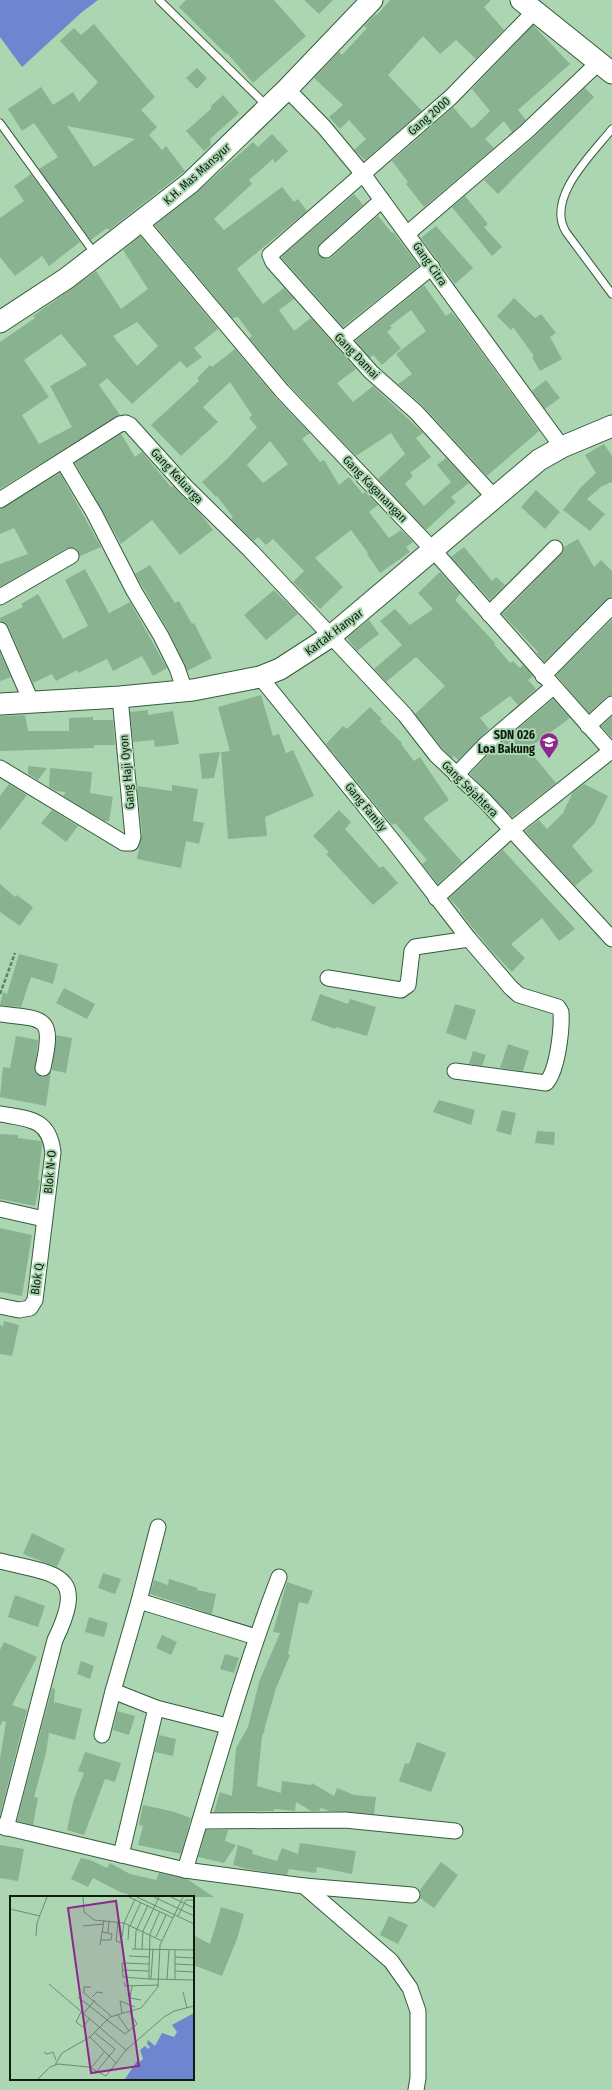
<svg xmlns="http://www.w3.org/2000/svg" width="612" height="2090" viewBox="0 0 612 2090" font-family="'Fira Sans Condensed',sans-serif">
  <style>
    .water { fill: #6e86d0 }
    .building { fill: #89b390; fill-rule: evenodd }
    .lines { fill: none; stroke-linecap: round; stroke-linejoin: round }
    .lane-casing { stroke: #345c3c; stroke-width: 9 }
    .street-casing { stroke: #345c3c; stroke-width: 17 }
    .secondary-casing { stroke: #345c3c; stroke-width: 23 }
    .path { stroke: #617f65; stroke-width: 2.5; stroke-dasharray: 4 2; stroke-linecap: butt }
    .lane { stroke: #fff; stroke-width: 7 }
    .street { stroke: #fff; stroke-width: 15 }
    .secondary { stroke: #fff; stroke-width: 21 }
    .labels { text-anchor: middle; stroke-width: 4; stroke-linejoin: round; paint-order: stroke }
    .street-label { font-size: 12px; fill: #0d1d10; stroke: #abd6b1 }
    .poi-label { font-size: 12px; font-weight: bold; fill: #0d1d10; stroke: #abd6b1; text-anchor: end }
    .inset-road { fill: none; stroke: #6c8c71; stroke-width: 1 }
    .view { fill: #8e268b; fill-opacity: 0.15; stroke: #8e268b; stroke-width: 2 }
    .inset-edge { fill: none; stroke: #0d1d10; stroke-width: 2 }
  </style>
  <rect width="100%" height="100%" fill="#abd6b1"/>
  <!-- water -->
  <path class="water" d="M0,0H98L82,12L22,67L0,37Z"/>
  <!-- building -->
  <g class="building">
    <path d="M186,0H274L306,36L253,83L227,53L226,54L179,7Z"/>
    <path d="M304,0H333L319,14Z"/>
    <path d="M390,0H491L484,7L504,30L476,59L456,40L440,54L423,36L388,75L422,111L365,160L354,150L366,139L349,120L340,129L329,117L343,105L314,78L339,52L342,55L367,28L364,26L376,14L377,15Z"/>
    <path d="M94,24L155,97L141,110L157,127L149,135L162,150L166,146L185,171L109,230L107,228L91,240L39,169L58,157L34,123L22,131L8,109L41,87L53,105L73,92L79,102L98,82L60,41L74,28L81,35ZM67,126L135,139L94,167Z"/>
    <path d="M533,25L570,64L518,110L526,120L512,132L504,121L485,139L494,148L424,207L406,184L408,182L392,161L453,107L471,128L474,127L490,111L472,89Z"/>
    <path d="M197,68L207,78L197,89L186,78Z"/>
    <path d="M585,88L594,97L498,194L484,180L533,138Z"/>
    <path d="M223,95L239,113L210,139L211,145L204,151L186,131L211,109V106Z"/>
    <path d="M272,134L288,151L275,163L273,159L249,180L252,184L214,219L224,230L282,187L294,202L298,199L307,211L237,269L263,304L284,288L294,299L279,310L294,331L311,318L356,369L337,383L353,402L373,386L423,433L416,438L431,457L410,473L413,476L405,484L424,506L451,482L437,465L446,458L469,483L451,497L456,502L426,530L378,479L405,454L391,433L356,456L289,385L249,338L252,336L238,317L232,318L155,225L197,192L253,142L258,147Z"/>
    <path d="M31,174L80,242L49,266L42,256L15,276L0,257V218L24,201L14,186Z"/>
    <path d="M354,194L363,205L320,244L317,251L320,256L327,259L332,257L378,216L392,233L393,232L419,266L343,327L281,257Z"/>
    <path d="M465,196L488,224L484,227L502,247L492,256L452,207Z"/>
    <path d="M436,226L473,268L455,284L421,238Z"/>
    <path d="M140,236L218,329L194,348L202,357L187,368L180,361L132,404L107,378L99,385L120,415L0,489V342L35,318L33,316L96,271L121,309L148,289L123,250ZM137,322L158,346L137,366L113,336ZM61,334L87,365L50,386L72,427L39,444L22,415L49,397L24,360Z"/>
    <path d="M424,285L446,316L451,312L458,320L539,431L487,476L423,406L398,384L412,374L396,354L426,331L411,310L390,326L392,328L387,332L401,348L382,365L373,355L370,358L355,341Z"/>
    <path d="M514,298L535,318L541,314L556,333L550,337L562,359L540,371L532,357L534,356L513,327L511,330L497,316Z"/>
    <path d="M235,349L275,397L310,433L302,439L320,462L324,460L339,485L349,477L363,494L365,492L378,505L369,512L389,538L401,530L413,542L406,547L410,552L380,573L367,554L368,553L351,530L315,558L343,587L320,609L293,582L304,571L273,539L266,545L258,537L254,541L231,519L233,517L217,496L216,497L202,482L227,459L257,427L249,418L252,415L230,382L203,407L218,422L181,456L151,425L199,381L197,378L210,365L212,367ZM270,441L288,464L263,483L247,465Z"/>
    <path d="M546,380L560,398L545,409L532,391Z"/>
    <path d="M121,434L135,457L142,452L171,487L173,486L200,513L213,530L180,555L152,520L121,544L75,463Z"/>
    <path d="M604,444L612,456V482L602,486L587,499L605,514L590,531L563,510L581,487L596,473L585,455Z"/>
    <path d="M60,473L101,547L80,556L76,548H67L0,587V564L28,554L14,528L0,534V509Z"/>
    <path d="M536,490L560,512L545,529L521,507Z"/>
    <path d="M578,539L594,567L601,560L612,571V597L606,600L544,662L537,653L538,652L502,614L561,554L564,547Z"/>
    <path d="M464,547L492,581L496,577L505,585L490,600L451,557Z"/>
    <path d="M150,565L175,603L179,601L192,624L194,623L212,658L187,671L169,632L135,574Z"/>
    <path d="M85,569L109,613L130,602L167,668L153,676L142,656L113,671L107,659L78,673L77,670L56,681L52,674L33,683L8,626L5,623L0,621V618L23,607L21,604L38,594L63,639L88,626L65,580Z"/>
    <path d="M440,572L460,594L455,600L495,643L494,644L510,663L513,661L520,668L523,665L533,676L528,680L536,689L518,705L510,696L480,718L489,729L458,760L454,756L452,758L443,749L415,714L445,686L416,657L386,682L374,669L402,645L380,621L395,609L410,625L433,609L418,593Z"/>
    <path d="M274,590L298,614L266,640L244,615Z"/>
    <path d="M612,619V695L606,697L589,713L556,675Z"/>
    <path d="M369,620L379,634L357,651L347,638Z"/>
    <path d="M0,652L11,677L0,681Z"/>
    <path d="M261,695L273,736L279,734L286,753L293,750L314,796L265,817L267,836L228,839L221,752L230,751L218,707Z"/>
    <path d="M553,699L570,718L528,749L556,783L512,817L470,774L492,751Z"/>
    <path d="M370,707L382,719L380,721L402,743L401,744L414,761L420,757L449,800L423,818L462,862L438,884L422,864L427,860L395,823L392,825L326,744L343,726L347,729Z"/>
    <path d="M148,710V715L173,711L179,744L155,747L154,740L133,742L130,712Z"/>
    <path d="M25,715L28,731H69V718L93,717V720H113L115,745H94V748L0,751V716Z"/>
    <path d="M612,716V738L601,726Z"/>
    <path d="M220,752L214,778L202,779L199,754Z"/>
    <path d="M28,766L47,768L38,780L28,774Z"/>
    <path d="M50,768L92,772L90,793L113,797L109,821H104L63,796L66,792L56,791L49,787Z"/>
    <path d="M9,784L27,795L0,830V796Z"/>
    <path d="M584,784L608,796L594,824L572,846L593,871L575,886L525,831L539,820L547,829L563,813L573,792Z"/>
    <path d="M172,785L198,789L193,821L204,823L199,844L186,841L181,868L137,859L142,832L137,786L172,791Z"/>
    <path d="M52,810L78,826L66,842L41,823Z"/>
    <path d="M339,810L351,822L345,829L380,868L383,866L398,883L373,905L326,854L329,852L313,836Z"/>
    <path d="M503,850L575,929L559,941L542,918L511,944L525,958L512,972L489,948L460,912L461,911L449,898Z"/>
    <path d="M0,884L15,897L17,895L33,907L20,926L0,912Z"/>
    <path d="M19,954L58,964L53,984L31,977L21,1007L0,1005L3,992L7,994Z"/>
    <path d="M64,988L95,1004L87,1019L56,1003Z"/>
    <path d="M320,994L348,1004L350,999L376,1007L367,1036L336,1027L335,1029L311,1020Z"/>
    <path d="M455,1004L476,1010L466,1040L446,1033Z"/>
    <path d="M56,1035L72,1038L66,1073L52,1070Z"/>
    <path d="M16,1036L38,1040L35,1071L42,1077L46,1076L51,1071L46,1106L0,1097L3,1067L10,1068Z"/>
    <path d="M508,1044L529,1051L523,1071L500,1068Z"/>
    <path d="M473,1051L486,1055L482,1066L469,1064Z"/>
    <path d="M439,1100L475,1110L471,1125L433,1112Z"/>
    <path d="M502,1110L516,1113L511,1135L496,1131Z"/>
    <path d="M537,1131L555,1132L554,1145L535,1143Z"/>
    <path d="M0,1134L18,1135V1138L41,1141L42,1145L38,1180L40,1181L35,1206L0,1199Z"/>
    <path d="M0,1228L32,1235L22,1296L0,1292Z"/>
    <path d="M4,1321L19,1325L12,1356L0,1354V1325L3,1326Z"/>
    <path d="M32,1533L65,1549L57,1567L23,1554Z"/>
    <path d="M103,1573L121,1579L115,1594L98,1588Z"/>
    <path d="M169,1579L198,1588L197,1590L216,1594L212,1614L150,1594L154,1580L168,1585Z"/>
    <path d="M287,1582L313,1591L308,1604L299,1602L288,1654L290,1655L276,1688L264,1730H265L262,1736L257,1786L281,1793L282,1781L311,1785L312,1783L334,1796L337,1788L354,1795L376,1797L374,1814L329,1811L321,1808L319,1811H311L296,1802L295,1811L274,1809V1811L214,1812L220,1792L232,1796L236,1748L248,1727L259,1682L280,1633L273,1632Z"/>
    <path d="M15,1595L45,1606L38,1627L8,1617Z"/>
    <path d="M89,1617L108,1623L104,1637L85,1632Z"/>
    <path d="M162,1635L177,1642L171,1655L156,1648Z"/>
    <path d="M4,1642L37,1657L12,1705L27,1710L0,1815V1759L6,1722L3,1721L0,1726V1650Z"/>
    <path d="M225,1654L239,1658L234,1673L220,1669Z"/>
    <path d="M81,1661L94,1666L90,1679L77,1674Z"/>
    <path d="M52,1688L55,1689L54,1702L82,1709L75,1740L49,1733L46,1753L34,1797L38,1798L33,1825L17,1821Z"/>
    <path d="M117,1711L135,1716L129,1735L113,1730Z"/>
    <path d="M159,1735L176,1739L173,1756L155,1752Z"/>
    <path d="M417,1742L446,1753L431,1792L399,1781L405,1763L409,1764Z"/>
    <path d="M85,1752L121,1763L115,1782L105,1779L84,1835L67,1830L73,1802L84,1773L78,1771Z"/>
    <path d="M143,1805L171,1811L191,1818L181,1854L138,1845L143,1826L139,1825Z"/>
    <path d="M206,1830H228L225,1841L236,1845L224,1863L198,1857Z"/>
    <path d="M300,1843L356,1851L352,1874L317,1867L316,1873L289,1869L287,1875L247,1869L233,1865L238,1845L253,1850L252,1854L277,1861L282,1848L298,1854Z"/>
    <path d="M0,1845L24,1849L18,1881L0,1878Z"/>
    <path d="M81,1858L90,1860L107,1868L110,1863L130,1874L156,1880L159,1873L187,1879L214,1897H136L120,1892L93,1878L88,1887L71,1879Z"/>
    <path d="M441,1862L458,1875L434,1908L420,1898V1890Z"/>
    <path d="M221,1907L244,1914L237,1939L222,1976L193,1965V1935L210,1944Z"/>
    <path d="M389,1916L408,1925L398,1944L380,1935Z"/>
  </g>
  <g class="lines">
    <defs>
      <g id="lane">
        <path d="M159,0L267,106"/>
        <path d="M0,123L95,254"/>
        <path d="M612,129C593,153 545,198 566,232L612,294"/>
      </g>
      <g id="street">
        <path d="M287,89L324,127L363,174L562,447"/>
        <path d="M141,223L282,391L434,551L612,752"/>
        <path d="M408,233L527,131L599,62"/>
        <path d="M326,250L382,200"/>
        <path d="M342,340L432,267"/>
        <path d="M63,461L94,513L134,591L161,636L177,668L185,691"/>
        <path d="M494,497L416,412L371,372L273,262L270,255L451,97L534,12"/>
        <path d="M0,500L120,424L126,423L130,425L185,486L251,551L331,636L405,715L436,755L485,801L612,939"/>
        <path d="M0,597L71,556"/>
        <path d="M489,614L555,548"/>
        <path d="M0,630L31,701"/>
        <path d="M543,676L612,606"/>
        <path d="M260,677L393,841L469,939L511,988L519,995L558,1007L561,1012C562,1028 558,1070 546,1083L455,1071"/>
        <path d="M588,726L612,704"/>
        <path d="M0,768L124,843H131L133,837L120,697"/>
        <path d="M456,775L486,744L553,687"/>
        <path d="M436,898L511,830L611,751"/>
        <path d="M328,978L401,990L408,985L412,951L415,947L469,939"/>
        <path d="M0,1014C47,1019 54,1017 43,1068"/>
        <path d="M0,1114C29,1119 49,1118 53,1152L35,1300L30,1308L19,1310L0,1306"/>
        <path d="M0,1209L44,1219"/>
        <path d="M0,1561C57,1575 88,1572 55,1640L6,1828"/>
        <path d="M139,1601L158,1527"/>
        <path d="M227,1726L156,1708L113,1691L139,1601L256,1637"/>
        <path d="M102,1735L113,1691"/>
        <path d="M200,1821L345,1820L455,1831"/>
        <path d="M0,1826L185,1870L304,1886L391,1961L410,1988L418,2011V2078L416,2090"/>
        <path d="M121,1855L156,1708"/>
        <path d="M185,1870C215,1772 242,1673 279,1577"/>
        <path d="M304,1886L412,1895"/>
      </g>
      <g id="secondary">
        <path d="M521,0L612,73"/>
        <path d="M0,322L67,278L190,183L287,89L372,0"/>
        <path d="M0,704L120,697L193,690L260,677L280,669L331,636L539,460L562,447L612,426"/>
      </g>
    </defs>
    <!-- lane casing -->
    <use href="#lane" class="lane-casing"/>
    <!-- street casing -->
    <use href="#street" class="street-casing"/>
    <!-- secondary casing -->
    <use href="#secondary" class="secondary-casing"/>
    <!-- path -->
    <path class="path" d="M0,994L15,953"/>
    <!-- lane -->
    <use href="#lane" class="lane"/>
    <!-- street -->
    <use href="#street" class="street"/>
    <!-- secondary -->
    <use href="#secondary" class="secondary"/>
  </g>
  <!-- icons -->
  <defs>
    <symbol id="school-pin" viewBox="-11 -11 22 30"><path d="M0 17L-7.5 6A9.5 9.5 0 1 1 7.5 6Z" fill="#8e268b" stroke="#abd6b1"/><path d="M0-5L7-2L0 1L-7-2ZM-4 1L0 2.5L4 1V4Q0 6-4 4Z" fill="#fff"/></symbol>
  </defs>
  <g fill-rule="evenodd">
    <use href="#school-pin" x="538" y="731" width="22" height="30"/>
  </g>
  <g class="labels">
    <!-- street labels -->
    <g class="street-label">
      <text transform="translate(429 116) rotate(-41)" y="4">Gang 2000</text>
      <text transform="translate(197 174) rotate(-42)" y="4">K.H. Mas Mansyur</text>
      <text transform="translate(430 264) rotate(55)" y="4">Gang Citra</text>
      <text transform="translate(357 356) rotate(46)" y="4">Gang Damai</text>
      <text transform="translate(177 476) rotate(47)" y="4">Gang Keluarga</text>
      <text transform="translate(375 489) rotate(46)" y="4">Gang Kaganangan</text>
      <text transform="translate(334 632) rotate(-37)" y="4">Kartak Hanyar</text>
      <text transform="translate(127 772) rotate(-95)" y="4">Gang Haji Oyon</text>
      <text transform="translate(470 789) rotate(45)" y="4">Gang Sejahtera</text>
      <text transform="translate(366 807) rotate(51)" y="4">Gang Family</text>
      <text transform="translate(50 1172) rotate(-85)" y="4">Blok N-O</text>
      <text transform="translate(37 1279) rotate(-82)" y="4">Blok Q</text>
    </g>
    <!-- poi labels -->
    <g class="poi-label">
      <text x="535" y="739">SDN 026<tspan x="535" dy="14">Loa Bakung</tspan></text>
    </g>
  </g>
  <!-- overview -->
  <g transform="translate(10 1896)">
    <rect width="184" height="184" fill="#abd6b1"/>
    <path d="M184,117V183H115L127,165L129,167L133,163L130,154L135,150L138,153L140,151L137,148L138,144L145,150L152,137L164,141L167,136L162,129Z" fill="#6e86d0"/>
    <path class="inset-road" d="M73,1L74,16L84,24L114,27L152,45M119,1L163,22M127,1L184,28M144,1L184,20M161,1L184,12M0,13L30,20M168,20L176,4H184M108,26L106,45L112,47M73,30L93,28M120,30L131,6M98,37L99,25M26,40L27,27L37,1M112,41L114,27L125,3M146,41L156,19M91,44H101L102,38L92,36M118,44L119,29M90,49L94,24M122,53L184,54M125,53L126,35L138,9M132,53L133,35L149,1M119,60L139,61M165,61L184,62M139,68L112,67L113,81L139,83V75L140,38L150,15M165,68L184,69M112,74L139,75M165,75L184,76M139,83L184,84M141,83L143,53M157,83L159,54M165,83V54M114,86L115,90L149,89M39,88L116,154M122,90L120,102L131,104M81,91H74V97L101,120M173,96L177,112M68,101L115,138L127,128L119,115M82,101L87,96L93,97M110,105L125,111M110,105L112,117M71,116L66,126L73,131L79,123M73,118L85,104M107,118L119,135M85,137L105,153L87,175M80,141L106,167M34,156L37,158L43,156L46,164M45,169L52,157L80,141L100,121L131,112L148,91L150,49L173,1M81,172L94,156M28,183L40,171L48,168L79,171L96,180L116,154L154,121L164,115L184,110"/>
    <path class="view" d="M106,5L129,170L81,177L58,12Z"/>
    <rect width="184" height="184" class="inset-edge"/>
  </g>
</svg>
